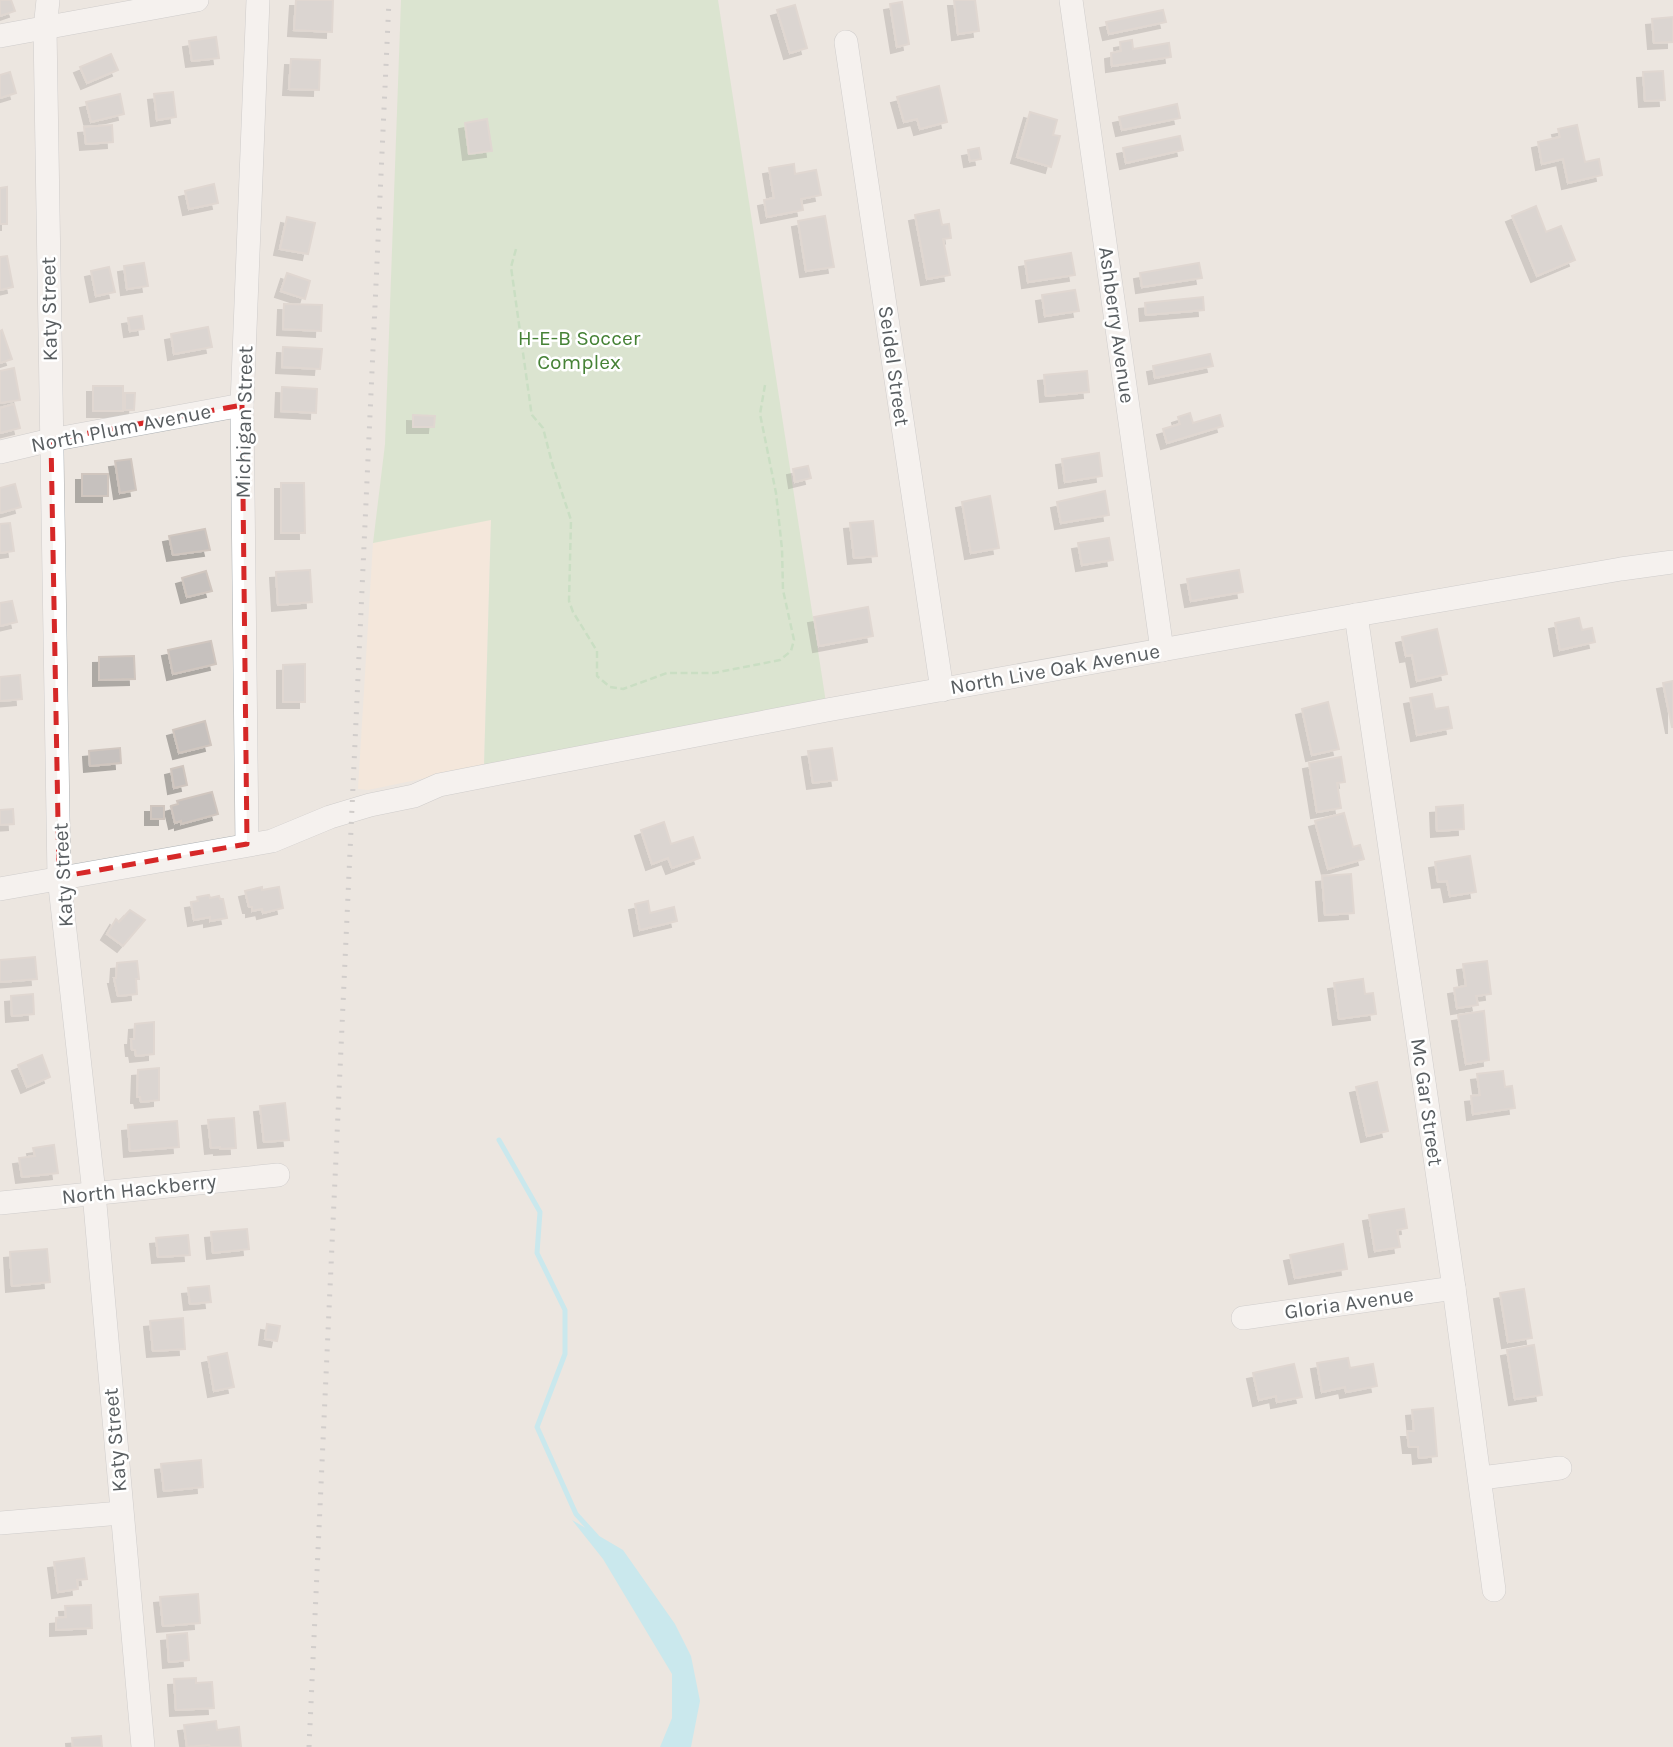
<svg xmlns="http://www.w3.org/2000/svg" width="1673" height="1747" viewBox="0 0 1673 1747" font-family="Karla,sans-serif">
  <style>
    .commercial { fill: #fce9d4 }
    .green { fill: #c6e3bd }
    .water { fill: #a0ebfc }
    .lines { fill: none; stroke-linecap: round; stroke-linejoin: round }
    .stream { stroke: #a0ebfc; stroke-width: 5 }
    .building { fill: #c6c1be; stroke: #d0c6bf; stroke-width: 2; filter: url(#shadow) }
    .minor-casing { stroke: #acb0b3; stroke-width: 24 }
    .path { stroke: #a0d5a1; stroke-width: 2.5; stroke-dasharray: 7 3.5; stroke-linecap: butt }
    .minor { stroke: #fff; stroke-width: 23 }
    .rail { stroke: #afb0b1; stroke-width: 5; stroke-dasharray: 2 9; stroke-linecap: butt }
    .marked { fill: none; stroke: #d62828; stroke-width: 5; stroke-dasharray: 14 9; stroke-linejoin: round }
    .labels { text-anchor: middle; stroke-width: 5; stroke-linejoin: round; paint-order: stroke }
    .street-label { font-size: 21px; fill: #595e61; stroke: #fff }
    .park-label { font-size: 21px; fill: #468236; stroke: #fff }
  </style>
  <defs>
    <filter id="shadow"><feDropShadow dx="-6" dy="6" stdDeviation="0" flood-color="#0004"/></filter>
  </defs>
  <rect width="100%" height="100%" fill="#ece6e0"/>
  <!-- commercial -->
  <path class="commercial" d="M491,519L484,766L368,790L358,789L373,543Z"/>
  <!-- green -->
  <path class="green" d="M401,0H718L827,709L484,766L491,520L373,543L385,444Z"/>
  <!-- water -->
  <path class="water" d="M572,1520L623,1550L675,1624L691,1656L700,1701L691,1747H660L672,1718V1674L603,1559Z"/>
  <g class="lines">
    <!-- stream -->
    <path class="stream" d="M499,1140L540,1212L537,1253L565,1310V1354L537,1427L576,1514L596,1536"/>
  </g>
  <!-- building -->
  <g class="building">
    <path d="M0,0H11L15,11L0,16Z"/>
    <path d="M296,0H333L332,32L294,30Z"/>
    <path d="M954,0H975L979,31L958,34Z"/>
    <path d="M902,2L909,44L897,47L890,4Z"/>
    <path d="M795,5L807,48L790,53L777,10Z"/>
    <path d="M1163,10L1166,22L1109,34L1106,22Z"/>
    <path d="M1673,17V42L1654,43L1652,19Z"/>
    <path d="M216,37L219,58L192,61L189,41Z"/>
    <path d="M1132,40L1133,49L1169,43L1171,57L1112,66L1111,53L1121,51L1120,42Z"/>
    <path d="M111,54L118,70L87,83L80,67Z"/>
    <path d="M291,59L320,60L319,90L289,89Z"/>
    <path d="M1663,71L1665,100L1645,101L1643,72Z"/>
    <path d="M10,72L16,93L0,98V75Z"/>
    <path d="M939,86L947,122L920,129L917,119L904,122L897,97Z"/>
    <path d="M173,92L176,117L157,120L154,94Z"/>
    <path d="M120,94L124,114L91,122L86,102Z"/>
    <path d="M1177,104L1180,118L1122,130L1119,117Z"/>
    <path d="M1030,112L1057,120L1053,135L1060,136L1051,167L1017,157Z"/>
    <path d="M487,119L492,151L469,154L465,123Z"/>
    <path d="M112,125L113,142L86,144L84,127Z"/>
    <path d="M1577,125L1585,162L1599,159L1602,175L1568,183L1563,159L1542,164L1538,142L1560,137L1558,129Z"/>
    <path d="M1180,136L1183,150L1126,163L1123,148Z"/>
    <path d="M979,148L981,159L970,161L968,150Z"/>
    <path d="M794,164L795,174L816,170L821,195L801,199L803,210L767,217L764,200L774,198L769,168Z"/>
    <path d="M214,184L218,203L189,209L185,191Z"/>
    <path d="M7,187V224H0V188Z"/>
    <path d="M1536,206L1546,232L1561,226L1575,260L1537,276L1512,216Z"/>
    <path d="M939,210L942,225L949,224L951,238L943,239L950,275L927,279L915,215Z"/>
    <path d="M825,216L834,267L806,271L798,221Z"/>
    <path d="M287,217L315,223L308,254L280,249Z"/>
    <path d="M1071,253L1075,275L1028,282L1025,261Z"/>
    <path d="M7,256L13,287L0,290V257Z"/>
    <path d="M144,263L148,286L127,289L124,266Z"/>
    <path d="M1199,263L1202,278L1142,287L1140,273Z"/>
    <path d="M109,267L115,292L96,296L91,271Z"/>
    <path d="M287,273L310,281L305,299L281,291Z"/>
    <path d="M1075,290L1079,311L1045,316L1042,295Z"/>
    <path d="M1203,297L1204,310L1146,315L1145,303Z"/>
    <path d="M284,304L322,305L321,331L283,329Z"/>
    <path d="M142,316L144,329L130,331L128,318Z"/>
    <path d="M208,327L212,347L174,354L171,334Z"/>
    <path d="M2,330L12,359L0,363V331Z"/>
    <path d="M283,347L322,349L320,369L282,367Z"/>
    <path d="M1210,354L1213,366L1155,378L1153,366Z"/>
    <path d="M14,368L20,400L0,403V371Z"/>
    <path d="M1087,371L1089,392L1046,396L1044,375Z"/>
    <rect x="93" y="386" width="30" height="25"/>
    <path d="M282,387L317,389L316,413L281,411Z"/>
    <path d="M125,393H135L134,410H125Z"/>
    <path d="M14,404L20,428L0,433V408Z"/>
    <path d="M1190,413L1193,423L1220,415L1223,426L1167,443L1163,429L1180,424L1178,417Z"/>
    <path d="M413,415L435,416L434,427H413Z"/>
    <path d="M1099,453L1102,476L1065,482L1062,459Z"/>
    <path d="M131,459L136,490L120,493L115,461Z"/>
    <path d="M808,466L811,478L795,482L793,469Z"/>
    <rect x="82" y="474" width="26" height="22"/>
    <path d="M281,483H304L305,533H281Z"/>
    <path d="M15,484L21,507L0,513V488Z"/>
    <path d="M1105,491L1109,515L1061,523L1057,502Z"/>
    <path d="M990,496L999,548L971,553L962,502Z"/>
    <path d="M873,521L877,556L854,558L850,523Z"/>
    <path d="M10,523L14,551L0,553V524Z"/>
    <path d="M205,529L210,550L173,555L169,536Z"/>
    <path d="M1109,538L1113,560L1082,565L1078,543Z"/>
    <path d="M310,570L312,602L278,605L276,572Z"/>
    <path d="M1239,570L1243,592L1191,601L1187,579Z"/>
    <path d="M206,571L212,591L187,597L182,578Z"/>
    <path d="M12,601L17,622L0,626V603Z"/>
    <path d="M868,607L873,636L819,646L814,617Z"/>
    <path d="M1579,618L1582,630L1592,628L1595,642L1560,650L1555,623Z"/>
    <path d="M1437,629L1447,674L1417,681L1412,655L1406,656L1402,637Z"/>
    <path d="M211,641L216,664L173,674L168,650Z"/>
    <path d="M134,656L135,679L99,680V657Z"/>
    <path d="M305,664V702H283V665Z"/>
    <path d="M20,675L22,699L0,701V677Z"/>
    <path d="M1673,681V727H1672L1663,683Z"/>
    <path d="M1432,694L1435,709L1448,707L1452,728L1417,735L1410,698Z"/>
    <path d="M1328,702L1339,749L1312,755L1302,709Z"/>
    <path d="M205,721L211,745L179,753L173,730Z"/>
    <path d="M120,748L121,763L90,766L89,751Z"/>
    <path d="M832,748L837,780L813,783L808,751Z"/>
    <path d="M1341,757L1345,782L1337,783L1341,808L1317,812L1309,763Z"/>
    <path d="M183,766L187,785L174,788L171,769Z"/>
    <path d="M212,792L218,814L181,824V821L175,823L171,806L178,804L177,801Z"/>
    <path d="M1463,805L1464,829L1437,831L1436,807Z"/>
    <rect x="151" y="806" width="13" height="13"/>
    <path d="M13,809L14,824L0,825V810Z"/>
    <path d="M1344,813L1353,847L1360,845L1364,859L1328,869L1315,821Z"/>
    <path d="M664,822L671,844L693,837L700,858L672,868L668,858L652,864L641,830Z"/>
    <path d="M1470,856L1476,892L1450,896L1447,881L1438,882L1435,862Z"/>
    <path d="M1351,874L1354,913L1325,915L1322,876Z"/>
    <path d="M262,887V890L279,887L283,908L263,913L262,909L252,911V907H249L245,891Z"/>
    <path d="M209,895L210,898L219,896L220,899H223L227,918L210,921V917L194,920L191,902L198,901L197,897Z"/>
    <path d="M648,901L650,913L674,907L677,921L640,930L635,904Z"/>
    <path d="M130,910L145,920L123,946L107,934L116,919L119,922Z"/>
    <path d="M35,957L37,979L0,982V960Z"/>
    <path d="M137,961L139,979H136L137,994L118,996L114,978H116L117,963Z"/>
    <path d="M1487,961L1491,994L1476,996L1478,1005L1457,1008L1454,988L1466,986L1463,964Z"/>
    <path d="M1363,979L1365,994L1373,993L1376,1014L1339,1019L1334,983Z"/>
    <path d="M33,994L34,1014L12,1016L11,996Z"/>
    <path d="M1484,1011L1489,1060L1466,1064L1458,1015Z"/>
    <path d="M154,1022V1054L136,1056L135,1050H132L131,1039H134L135,1024Z"/>
    <path d="M42,1055L50,1077L27,1087L18,1065Z"/>
    <path d="M159,1068V1100L141,1102L140,1097H137L138,1070Z"/>
    <path d="M1503,1071L1505,1087L1512,1086L1515,1108L1473,1114L1471,1096L1480,1095L1477,1074Z"/>
    <path d="M1377,1082L1388,1131L1367,1136L1356,1087Z"/>
    <path d="M285,1103L289,1140L264,1142L260,1106Z"/>
    <path d="M234,1118L236,1148L220,1149V1147L211,1148L208,1120Z"/>
    <path d="M177,1121L179,1147L130,1151L128,1125Z"/>
    <path d="M54,1145L58,1173L22,1177L19,1158L35,1156L33,1148Z"/>
    <path d="M1404,1209L1407,1228L1397,1230L1400,1247L1375,1251L1369,1215Z"/>
    <path d="M247,1229L249,1249L213,1253L211,1232Z"/>
    <path d="M188,1235L190,1255L158,1257L156,1238Z"/>
    <path d="M1343,1244L1347,1269L1295,1278L1290,1255Z"/>
    <path d="M47,1249L50,1282L12,1286L10,1252Z"/>
    <path d="M209,1286L211,1302L190,1304L188,1288Z"/>
    <path d="M1524,1289L1532,1338L1508,1342L1500,1293Z"/>
    <path d="M183,1318L185,1349L153,1351L150,1321Z"/>
    <path d="M267,1324L280,1326L277,1341L265,1339Z"/>
    <path d="M1534,1345L1542,1395L1515,1399L1507,1350Z"/>
    <path d="M227,1353L234,1387L214,1391L208,1357Z"/>
    <path d="M1348,1358L1350,1368L1373,1364L1377,1386L1346,1392L1345,1387L1322,1392L1317,1363Z"/>
    <path d="M1294,1364L1302,1397L1277,1402L1276,1396L1259,1400L1253,1373Z"/>
    <path d="M1433,1408L1437,1456L1419,1458L1418,1447H1409L1407,1431H1414L1412,1410Z"/>
    <path d="M201,1460L203,1487L164,1491L161,1464Z"/>
    <path d="M84,1558L87,1579L77,1580L78,1589L58,1592L54,1562Z"/>
    <path d="M198,1594L200,1623L163,1626L160,1597Z"/>
    <path d="M91,1605L92,1628L56,1630V1618L66,1617L65,1606Z"/>
    <path d="M187,1633L189,1660L169,1662L167,1635Z"/>
    <path d="M196,1678V1683L212,1682L214,1708L176,1710L174,1679Z"/>
    <path d="M216,1721L217,1730L239,1727L241,1747H210L209,1745L187,1747L184,1725Z"/>
    <path d="M101,1736L102,1747H73L72,1738Z"/>
  </g>
  <g class="lines">
    <defs>
      <g id="minor">
        <path d="M48,0L45,29L59,877L94,1193L143,1747"/>
        <path d="M1071,0L1162,650"/>
        <path d="M0,36L197,0"/>
        <path d="M846,42L942,690"/>
        <path d="M0,452L51,440L242,405"/>
        <path d="M1356,615L1454,1288L1494,1590"/>
        <path d="M247,844L242,405L258,0"/>
        <path d="M0,889L272,841L330,817L370,805L414,796L439,785L531,767L827,710L1356,615L1621,569L1673,562"/>
        <path d="M0,1203L278,1175"/>
        <path d="M1243,1318L1454,1288"/>
        <path d="M1481,1478L1560,1468"/>
        <path d="M0,1523L121,1513"/>
      </g>
    </defs>
    <!-- minor casing -->
    <use href="#minor" class="minor-casing"/>
    <!-- path -->
    <path class="path" d="M516,249L511,267L531,410L532,415L543,428L552,463L571,520L569,601L573,612L597,651V676L610,687L623,689L667,673H714L780,660L791,651L794,640L783,590L782,549L776,493L760,414L765,385"/>
    <!-- minor -->
    <use href="#minor" class="minor"/>
    <!-- rail -->
    <path class="rail" d="M309,1747L389,0"/>
  </g>
  <!-- marked area -->
  <path d="M0 0H1673V1747H0ZM242,405L247,844L59,877L51,440Z" fill="#ece6e0" fill-opacity=".55" fill-rule="evenodd"/>
  <path class="marked" d="M242,405L247,844L59,877L51,440Z"/>
  <g class="labels">
    <!-- street labels -->
    <g class="street-label">
      <text transform="translate(49 309) rotate(-91)" y="7">Katy Street</text>
      <text transform="translate(1117 325) rotate(82)" y="7">Ashberry Avenue</text>
      <text transform="translate(894 366) rotate(82)" y="7">Seidel Street</text>
      <text transform="translate(244 422) rotate(-89)" y="7">Michigan Street</text>
      <text transform="translate(121 428) rotate(-11)" y="7">North Plum Avenue</text>
      <text transform="translate(1055 669) rotate(-10)" y="7">North Live Oak Avenue</text>
      <text transform="translate(63 875) rotate(-93)" y="7">Katy Street</text>
      <text transform="translate(1427 1102) rotate(82)" y="7">Mc Gar Street</text>
      <text transform="translate(139 1189) rotate(-6)" y="7">North Hackberry</text>
      <text transform="translate(1349 1303) rotate(-8)" y="7">Gloria Avenue</text>
      <text transform="translate(115 1440) rotate(-95)" y="7">Katy Street</text>
    </g>
    <!-- park labels -->
    <g class="park-label">
      <text x="579" y="345">H-E-B Soccer<tspan x="579" dy="24">Complex</tspan></text>
    </g>
  </g>
</svg>
